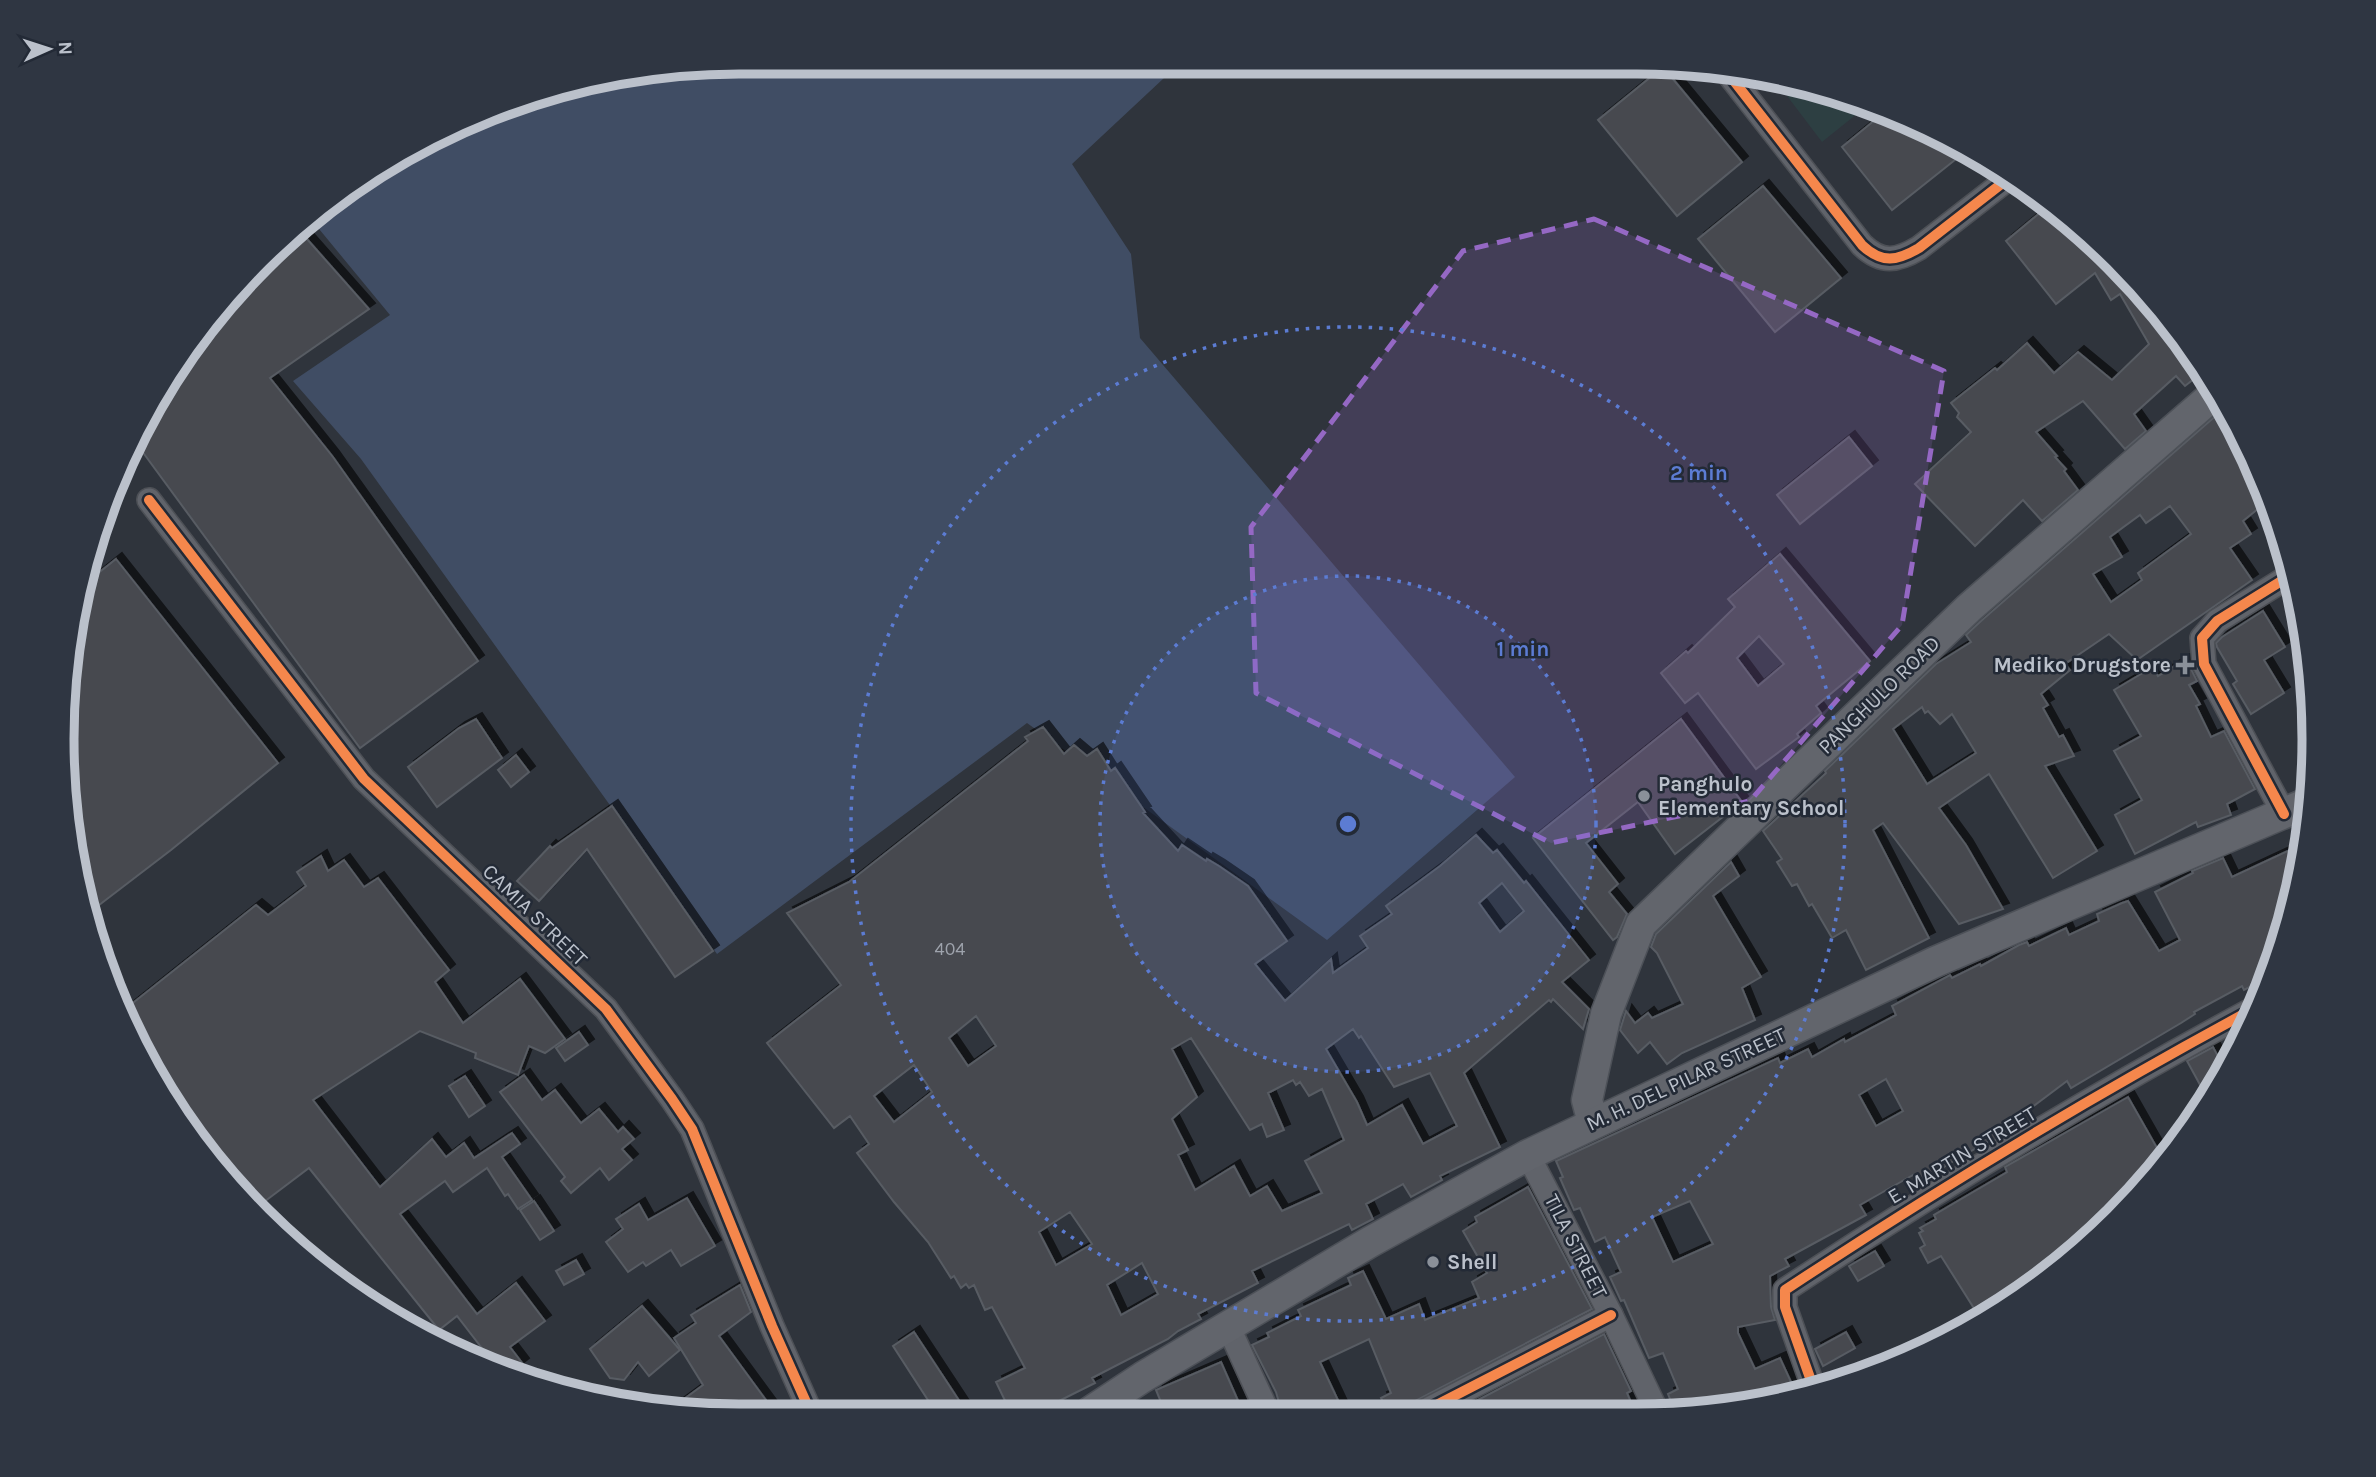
<svg xmlns="http://www.w3.org/2000/svg" width="2376" height="1477" viewBox="0 0 2376 1477" font-family="Karla,sans-serif">
  <style>
    .green { fill: #2d3f42 }
    .water { fill: #404d64 }
    .building { fill: #464a50; stroke: #585c63; stroke-width: 2; fill-rule: evenodd; filter: url(#shadow) }
    .lines { fill: none; stroke-linecap: round; stroke-linejoin: round }
    .minor-casing { stroke: #4d5056; stroke-width: 26 }
    .major-casing { stroke: #4d5158; stroke-width: 33 }
    .minor { stroke: #60636a; stroke-width: 23 }
    .major { stroke: #62656c; stroke-width: 30 }
    .cycleway-casing { stroke: #232a36; stroke-width: 15 }
    .cycleway { stroke: #f5874c; stroke-width: 10 }
    .marked { fill: #9568c4; fill-opacity: 0.2; stroke: #9568c4; stroke-width: 5; stroke-dasharray: 14 9; stroke-linejoin: round }
    .ring { fill: none; stroke: #5c7cd3; stroke-width: 3.5; stroke-dasharray: 3.5 7 }
    .poi-dot { fill: #8a9099; stroke: #232a36; stroke-width: 2.5 }
    .labels { text-anchor: middle; stroke-width: 5; stroke-linejoin: round; paint-order: stroke }
    .number-label { font-size: 18px; fill: #9ea3ac }
    .poi-label { font-size: 21px; font-weight: bold; fill: #bbc1cb; stroke: #232a36; text-anchor: start }
    .street-label { font-size: 21px; fill: #bbc1cb; stroke: #232a36 }
    .rim { fill: none; stroke: #bbc1cb; stroke-width: 9 }
    .centre { fill: #5c7cd3; stroke: #232a36; stroke-width: 3.5 }
    .ring-label { font-size: 21px; text-anchor: middle; font-weight: bold; fill: #5c7cd3; stroke: #232a36; stroke-width: 5; stroke-linejoin: round; paint-order: stroke }
  </style>
  <defs>
    <filter id="shadow"><feDropShadow dx="6" dy="-6" stdDeviation="0" flood-color="#0009"/></filter>
  </defs>
  <rect width="100%" height="100%" fill="#2f343c"/>
  <!-- green -->
  <path class="green" d="M1775,80L1868,105L1822,142Z"/>
  <!-- water -->
  <path class="water" d="M739,61L1179,64L1072,164L1131,254L1140,338L1515,777L1327,940L1027,723L717,954L361,459L293,381L390,315L310,218L327,201L521,97Z"/>
  <!-- building -->
  <g class="building">
    <path d="M1663,67L1742,162L1677,216L1598,120Z"/>
    <path d="M1887,110L1896,113L1965,152L1892,210L1842,147Z"/>
    <path d="M1763,186L1841,278L1775,332L1698,239Z"/>
    <path d="M2054,206L2146,292L2204,371L2185,386L2176,376L2134,414L2146,431L2125,449L2083,401L2036,432L2057,456L2055,457L2066,469L2064,471L2078,490L2042,521L2023,500L1975,546L1915,484L1971,432L1957,417L1959,413L1951,403L1995,368L1997,370L2027,343L2054,373L2078,352L2112,380L2149,344L2120,294L2111,300L2095,273L2056,304L2006,241L2042,211L2045,214Z"/>
    <path d="M299,230L369,309L270,378L333,457L478,661L360,748L136,443L176,362Z"/>
    <path d="M2227,406L2269,500L2243,521L2251,534L2230,548L2252,580L2137,660L2109,634L2065,664L2070,670L2041,694L2048,705L2043,708L2059,737L2063,735L2074,756L2045,766L2097,851L2053,878L1989,774L1939,808L1966,845L2003,909L1959,924L1883,823L1873,830L1929,938L1866,970L1846,930L1832,938L1812,904L1809,906L1797,884L1792,886L1777,862L1782,859L1763,831L1826,773L1825,771L1936,664L1971,642L1966,635L1981,621ZM2170,506L2191,534L2138,573L2142,580L2111,602L2093,574L2122,557L2110,537L2140,515L2146,523ZM1922,707L1925,713L1928,711L1940,724L1952,714L1976,753L1927,784L1893,729Z"/>
    <path d="M1849,437L1872,466L1800,524L1777,495Z"/>
    <path d="M1780,554L1870,661L1816,706L1821,713L1797,734L1799,737L1756,769L1698,693L1685,703L1661,673L1686,651L1688,653L1735,607L1728,599ZM1759,636L1784,664L1758,686L1737,658Z"/>
    <path d="M116,559L278,763L171,850L90,912L61,738L87,582Z"/>
    <path d="M2263,611L2285,647L2264,660L2284,693L2251,714L2233,684L2237,681L2217,647L2216,643L2222,637Z"/>
    <path d="M2186,659L2197,681L2189,685L2200,704L2196,706L2211,737L2224,731L2255,789L2227,804L2231,815L2198,827L2196,822L2135,854L2115,815L2142,800L2114,751L2141,736L2114,690L2153,667L2158,676Z"/>
    <path d="M476,719L502,758L437,807L408,767L459,728Z"/>
    <path d="M1681,719L1742,802L1675,854L1638,802L1586,843L1618,884L1609,892L1627,914L1617,937L1613,940L1533,838Z"/>
    <path d="M1043,727L1064,754L1074,745L1087,756L1097,749L1111,771L1115,768L1145,812L1143,813L1178,851L1182,845L1206,861L1207,859L1219,866L1248,886L1287,941L1255,964L1285,1001L1331,959L1333,973L1368,948L1360,936L1392,914L1386,906L1440,866L1476,835L1493,853L1497,850L1524,883L1526,881L1589,960L1562,982L1589,1009L1583,1029L1553,999L1551,1002L1549,1000L1464,1073L1500,1147L1440,1176L1442,1180L1411,1197L1403,1184L1366,1204L1373,1219L1352,1230L1349,1224L1252,1271L1258,1283L1198,1314L1201,1319L1178,1331L1168,1339L1092,1378L1095,1383L1037,1412L1010,1411L996,1382L1025,1368L992,1307L985,1310L974,1285L969,1288L966,1284L961,1288L954,1276L951,1278L928,1242L894,1202L857,1153L869,1144L850,1116L834,1128L767,1043L841,985L787,913L849,882L1028,741L1025,737ZM1502,883L1524,911L1500,932L1479,903ZM976,1016L996,1046L968,1066L949,1038ZM1353,1029L1359,1038L1361,1036L1394,1087L1430,1073L1457,1126L1423,1144L1402,1105L1367,1125L1357,1102L1326,1049ZM1191,1038L1250,1130L1262,1124L1267,1137L1284,1130L1268,1093L1293,1080L1296,1085L1300,1082L1309,1096L1322,1089L1344,1140L1305,1161L1322,1193L1282,1211L1267,1186L1250,1196L1234,1166L1195,1190L1178,1155L1188,1150L1172,1119L1197,1097L1172,1049ZM914,1065L932,1092L894,1122L874,1096ZM1070,1212L1092,1244L1056,1265L1039,1232ZM1142,1263L1158,1294L1121,1315L1107,1285Z"/>
    <path d="M516,755L529,772L511,787L498,770Z"/>
    <path d="M612,806L713,951L675,977L587,849L539,901L517,881L550,846L552,848Z"/>
    <path d="M2303,844L2292,913L2268,978L2244,990L2242,986L2194,1012L2195,1014L2181,1023L2071,1088L2067,1081L2015,1120L2018,1127L1992,1142L1991,1140L1957,1159L1918,1183L1913,1175L1860,1205L1866,1215L1785,1259L1789,1266L1770,1276L1771,1307L1775,1320L1738,1327V1333L1755,1369L1780,1358L1797,1395L1676,1414L1668,1394L1678,1389L1663,1353L1649,1358L1624,1300L1621,1301L1610,1277L1621,1272L1605,1237L1595,1242L1580,1208L1574,1210L1560,1178L1563,1177L1556,1161L1778,1058L1780,1063L1808,1049L1812,1057L1844,1039L1845,1042L1896,1015L1892,1006L1950,975L1952,978L1980,964L1981,966L2019,945L2027,942L2029,946L2066,928L2069,935L2099,921L2097,914L2122,903L2128,901L2159,951L2180,940L2155,892L2193,873L2192,871L2223,858L2232,877ZM1886,1079L1903,1111L1876,1126L1859,1095ZM1690,1201L1713,1244L1673,1262L1652,1217Z"/>
    <path d="M321,856L328,871L344,860L364,887L378,878L449,970L435,982L463,1023L520,979L565,1039L545,1053L529,1046L518,1075L475,1058L476,1053L420,1031L313,1100L380,1187L432,1139L446,1157L464,1143L474,1158L512,1133L520,1144L502,1157L532,1200L518,1209L508,1194L505,1196L487,1168L453,1192L445,1181L400,1214L477,1314L516,1283L545,1321L510,1347L523,1364L512,1373L498,1369L457,1316L439,1330L309,1168L260,1205L176,1115L124,1010L256,905L268,915L306,886L297,872Z"/>
    <path d="M1731,862L1739,876L1713,896L1761,977L1742,988L1755,1020L1682,1053L1667,1064L1650,1042L1638,1053L1620,1030L1626,1011L1635,1023L1648,1013L1652,1018L1683,1004L1657,953L1651,947L1656,934Z"/>
    <path d="M579,1032L588,1045L565,1061L556,1048Z"/>
    <path d="M2213,1047L2225,1070L2216,1085L2204,1092L2187,1061Z"/>
    <path d="M524,1075L542,1100L555,1090L581,1123L599,1109L618,1132L623,1127L634,1139L622,1149L632,1160L609,1180L600,1168L571,1193L561,1181L565,1177L500,1092Z"/>
    <path d="M465,1076L485,1106L469,1117L449,1086Z"/>
    <path d="M2128,1097L2165,1162L2084,1247L1982,1321L1941,1256L1928,1263L1920,1248L1925,1245L1919,1233L1923,1231L1920,1228L1936,1219L1934,1215L2007,1172L2005,1167Z"/>
    <path d="M1528,1187L1592,1309L1415,1401L1406,1409L1407,1413H1388L1381,1398L1391,1393L1369,1339L1320,1362L1344,1413H1282L1276,1392L1252,1345L1269,1337L1267,1333L1301,1316L1298,1310L1351,1285L1348,1278L1363,1271L1386,1319L1419,1304L1425,1320L1479,1298L1472,1282L1487,1273L1463,1231L1477,1222L1475,1217Z"/>
    <path d="M687,1198L715,1246L681,1266L671,1250L646,1266L643,1262L628,1272L606,1242L623,1229L616,1219L639,1204L648,1220Z"/>
    <path d="M534,1201L554,1231L540,1240L520,1210Z"/>
    <path d="M1875,1251L1884,1266L1858,1281L1849,1266Z"/>
    <path d="M576,1260L584,1274L564,1285L556,1271Z"/>
    <path d="M740,1285L751,1312L719,1336L774,1411L669,1410L703,1385L674,1338L696,1323L691,1315Z"/>
    <path d="M642,1306L680,1350L649,1376L638,1362L624,1380L610,1378L590,1349Z"/>
    <path d="M914,1332L966,1411H935L893,1346Z"/>
    <path d="M1846,1332L1855,1348L1823,1366L1815,1349Z"/>
    <path d="M1604,1334L1631,1391L1627,1393L1636,1414L1453,1413Z"/>
    <path d="M1221,1362L1243,1412H1165L1156,1390Z"/>
  </g>
  <g class="lines">
    <defs>
      <g id="minor">
        <path d="M1723,67L1862,245C1882,264 1897,261 1919,248L2009,178"/>
        <path d="M149,500L364,779L606,1009L672,1099L692,1129L772,1326L810,1411"/>
        <path d="M2284,814L2204,664L2202,638L2217,621L2291,575"/>
        <path d="M1528,1155L1611,1315L1658,1414"/>
        <path d="M1228,1326L1268,1413"/>
        <path d="M1815,1392L1785,1307V1290C1938,1189 2095,1094 2257,1007"/>
        <path d="M1421,1413L1611,1315"/>
      </g>
      <g id="major">
        <path d="M1593,1123L1587,1100L1606,1014L1641,924L1969,608L2218,391"/>
        <path d="M1090,1412L1143,1377L1370,1242L1528,1155L1935,962L2310,802"/>
      </g>
    </defs>
    <!-- minor casing -->
    <use href="#minor" class="minor-casing"/>
    <!-- major casing -->
    <use href="#major" class="major-casing"/>
    <!-- minor -->
    <use href="#minor" class="minor"/>
    <!-- major -->
    <use href="#major" class="major"/>
    <defs>
      <g id="cycleway">
        <path d="M1723,67L1862,245C1882,264 1897,261 1919,248L2009,178"/>
        <path d="M149,500L364,779L606,1009L672,1099L692,1129L772,1326L810,1411"/>
        <path d="M2284,814L2204,664L2202,638L2217,621L2291,575"/>
        <path d="M1815,1392L1785,1307V1290C1938,1189 2095,1094 2257,1007"/>
        <path d="M1421,1413L1611,1315"/>
      </g>
    </defs>
    <!-- cycleway casing -->
    <use href="#cycleway" class="cycleway-casing"/>
    <!-- cycleway -->
    <use href="#cycleway" class="cycleway"/>
  </g>
  <!-- marked area -->
  <path class="marked" d="M1594,219L1944,371L1902,625L1750,801L1551,843L1256,693L1251,527L1463,251Z"/>
  <!-- distance rings -->
  <circle cx="1348" cy="824" r="248" fill="#5c7cd3" fill-opacity=".12"/>
  <g class="ring">
    <circle cx="1348" cy="824" r="248"/>
    <circle cx="1348" cy="824" r="497"/>
  </g>
  <!-- markers -->
  <g class="poi-dot">
    <path d="M2181.5 654.5h7v7h7v7h-7v7h-7v-7h-7v-7h7z"/>
    <circle cx="1644" cy="796" r="7"/>
    <circle cx="1433" cy="1262" r="7"/>
  </g>
  <g class="labels">
    <!-- number labels -->
    <g class="number-label">
      <text x="950" y="955">404</text>
    </g>
    <!-- poi labels -->
    <g class="poi-label">
      <text x="2171" y="672" text-anchor="end">Mediko Drugstore</text>
      <text x="1658" y="791">Panghulo<tspan x="1658" dy="24">Elementary School</tspan></text>
      <text x="1447" y="1269">Shell</text>
    </g>
    <!-- street labels -->
    <g class="street-label">
      <text transform="translate(1879 695) rotate(-44)" y="7">PANGHULO ROAD</text>
      <text transform="translate(535 915) rotate(44)" y="7">CAMIA STREET</text>
      <text transform="translate(1686 1079) rotate(-25)" y="7">M. H. DEL PILAR STREET</text>
      <text transform="translate(1962 1155) rotate(-31)" y="7">E. MARTIN STREET</text>
      <text transform="translate(1576 1246) rotate(63)" y="7">TILA STREET</text>
    </g>
  </g>
  <!-- crop -->
  <path d="M0 0H2376V1477H0ZM739 74H1637A665 665 0 0 1 2302 739V739A665 665 0 0 1 1637 1404H739A665 665 0 0 1 74 739V739A665 665 0 0 1 739 74Z" fill="#2f3642" fill-rule="evenodd"/>
  <path class="rim" d="M739 74H1637A665 665 0 0 1 2302 739V739A665 665 0 0 1 1637 1404H739A665 665 0 0 1 74 739V739A665 665 0 0 1 739 74Z"/>
  <circle cx="1348" cy="824" r="10" class="centre"/>
  <g class="ring-label">
    <text x="1699" y="480">2 min</text>
    <text x="1523" y="656">1 min</text>
  </g>
  <!-- north arrow -->
  <g transform="translate(49 49) rotate(87)" stroke="#232a36" stroke-width="5" paint-order="stroke">
  <path d="M0-5L12 26L0 18L-12 26Z" fill="#bbc1cb"/>
  <text y="-10" font-size="19" font-weight="bold" text-anchor="middle" fill="#bbc1cb">N</text>
  </g>
</svg>
